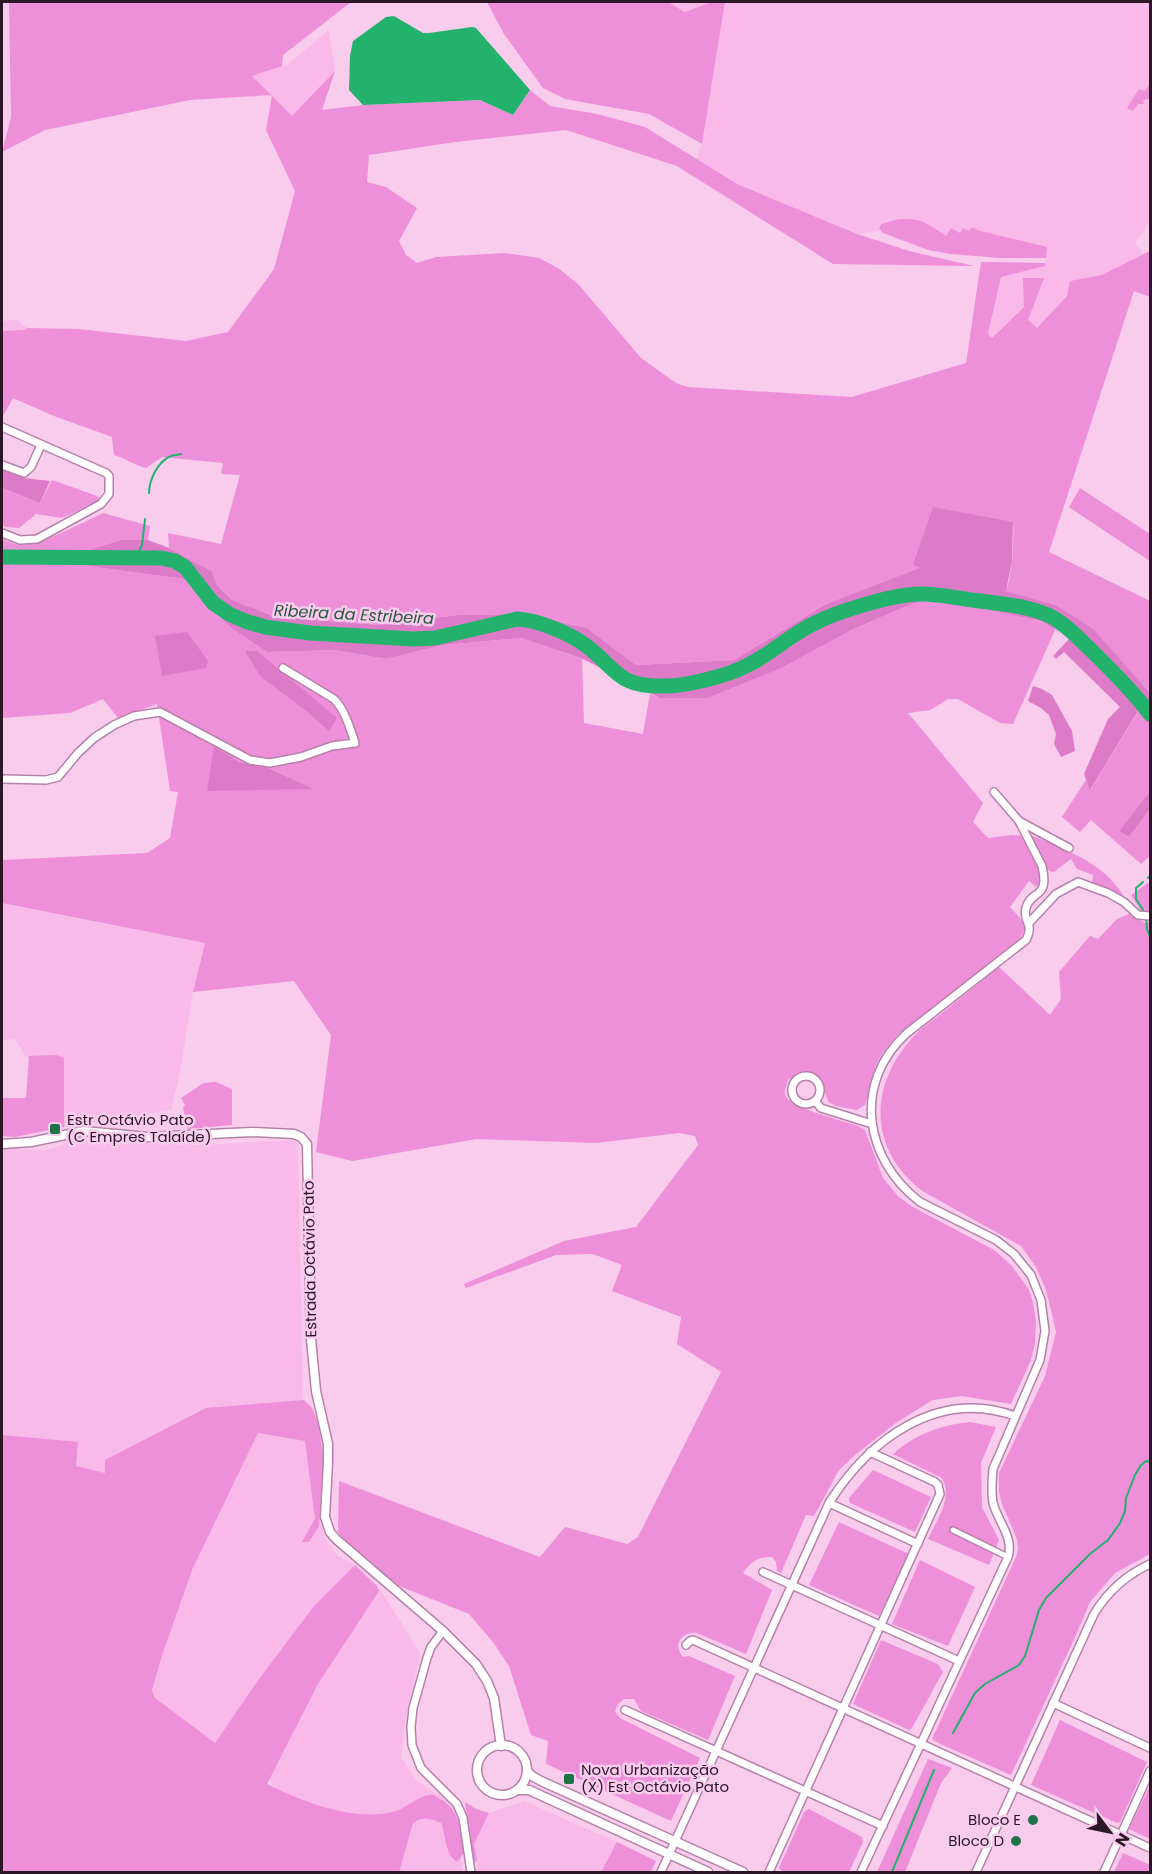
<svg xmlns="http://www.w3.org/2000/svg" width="1152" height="1874" viewBox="0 0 1152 1874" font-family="Poppins,sans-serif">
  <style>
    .built { fill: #f9bae9 }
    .green { fill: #ee8fd9 }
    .forest { fill: #de7bc9 }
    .water { fill: #23b26c }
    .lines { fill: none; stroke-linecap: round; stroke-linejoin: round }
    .stream { stroke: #23b26c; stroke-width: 2 }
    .river { stroke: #23b26c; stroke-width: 15 }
    .pedestrian-casing { stroke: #b681a9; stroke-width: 8 }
    .minor-casing { stroke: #b681a9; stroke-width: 10 }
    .tertiary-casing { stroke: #b681a9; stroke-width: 11 }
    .pedestrian { stroke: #fff; stroke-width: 5 }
    .minor { stroke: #fff; stroke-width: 7 }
    .tertiary { stroke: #fff; stroke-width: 8 }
    .poi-dot { fill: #1d7346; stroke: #f9cbed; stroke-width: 2 }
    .labels { text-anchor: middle; stroke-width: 5; stroke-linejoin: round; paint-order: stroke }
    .poi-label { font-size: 15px; fill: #2c1727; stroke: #f9cbed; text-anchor: start }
    .street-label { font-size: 15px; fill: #2c1727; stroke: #f9cbed }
    .water-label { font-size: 16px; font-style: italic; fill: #27593c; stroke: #f9cbed }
  </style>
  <rect width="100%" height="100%" fill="#f9cbed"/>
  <!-- built -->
  <g class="built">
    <path d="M668,2H712L685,12Z"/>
    <path d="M725,2H1150V221L1135,243L1144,255L1102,275L1071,281L1067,296L1037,329L1028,320L1043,278H1024V307L992,338L988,334L1001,277L1044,266L1046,254L880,230L857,234L737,184L696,159L702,144Z"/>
    <path d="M329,30L335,71L292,116L251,76L288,64Z"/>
    <path d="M17,320L27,328L25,330L2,331V321Z"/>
    <path d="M2,903L205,943L193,992L180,1072L171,1110L62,1127L61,1059L26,1057L15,1039L2,1040Z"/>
    <path d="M113,1139L200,1145L293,1140L298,1145L303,1407L105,1473L76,1466L78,1443L2,1435V1149L48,1150L70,1142Z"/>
    <path d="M258,1433L305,1441L317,1516L329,1545L338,1556L355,1565L314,1606L256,1683L214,1744L155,1698L152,1690L162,1656L192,1570Z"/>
    <path d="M379,1588L418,1649L420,1656L405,1720L401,1757L416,1780L434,1793L440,1794L446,1801L456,1821L463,1872H389L348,1829L276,1793L268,1776L314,1684Z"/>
    <path d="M524,1801L617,1842L601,1872H478L474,1844L489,1813Z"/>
  </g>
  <!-- green -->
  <g class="green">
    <path d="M9,2H351L283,55L282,66L252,76L292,116L335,71L322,110L363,105L480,100L513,115L530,90L550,106L597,114L645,127L737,184L857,234L909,251L974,266L833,264L677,166L566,130L455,142L369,155L367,182L386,187L417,208L399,241L406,255L417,263L436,257L505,253L539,258L558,268L579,285L641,358L676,383L688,387L852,397L966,363L981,262L1045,263V266L1001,277L988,334L992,338L1024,307L1023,278H1044L1028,320L1037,328L1067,296L1070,281L1102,275L1150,251V297L1134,291L1049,552L1150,601V693L1092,629L1056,605L1006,591C1013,569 1014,545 1013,522L913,565L921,568L826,604L734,660L636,665L587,628L521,614L457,615L380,625L276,617L232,600L217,585L212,571L197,565L169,548L168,533L221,544L240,475L221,474L223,463L162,457L146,468C135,465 126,459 114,455L112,437L54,416L13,398L2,418V331L24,330L27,328L78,329L186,341L228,332L274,269L295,191L266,130L272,95L190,100L45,130L2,152L11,117Z"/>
    <path d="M487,2H668L685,12L712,2H725L702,144L649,114L565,99L543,88L504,34Z"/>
    <path d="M1150,84V97L1149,99L1143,100L1144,104H1138L1133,111L1127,108L1139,89L1145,91Z"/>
    <path d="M899,219C922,218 927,223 946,236L951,228L960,233L963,228L969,231L972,227L980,231L1047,247L1046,258H1000L951,254L928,250L883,233L879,228L882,224Z"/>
    <path d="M52,480L97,496L101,500L62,518L36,514L19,528L6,527L2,525V488L40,503Z"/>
    <path d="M1080,488L1150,534V561L1069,507Z"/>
    <path d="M103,513L150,526L148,540H120L90,550L2,553V539C6,541 10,543 15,544C36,549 83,522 103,513Z"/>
    <path d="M66,563L184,579L231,628L267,652L335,650L386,659L443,645L521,638L582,659L584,723L643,734L650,694L660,698L851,630L931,596L1025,616L1056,628L1013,724L1000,723L958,699H948L930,710L908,713L983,803L973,822L988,838L1012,835L1023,836L1037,863L1041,881L1036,887L1029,881L1010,907C1024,922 1031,927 1015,944L896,1036L882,1054L876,1065L865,1105L857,1110C828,1104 828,1109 822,1079L814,1073L802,1071L788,1080C787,1084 784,1090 785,1094C786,1107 844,1121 858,1126L865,1130L883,1178L898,1196L911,1206L994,1250L1012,1266L1029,1290L1033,1302L1036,1322L1035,1343L1031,1360L1011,1404L962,1396L933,1400L897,1422L855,1455L839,1470L814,1516L806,1515L781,1573L777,1571L776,1562L772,1557C759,1556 751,1562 743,1573L772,1590L746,1654L697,1633C682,1631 672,1645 683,1657L689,1656L735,1676L708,1740L641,1711L634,1699H624L618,1704L615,1711L620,1718L700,1758L671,1821L546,1764L548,1741L531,1735L509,1666L493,1642L469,1614L387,1581L344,1539L338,1532L339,1481L540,1557L565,1527L627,1544L638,1537L721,1372L677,1344L681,1317L612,1291L622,1265L593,1254L556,1255L466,1288L464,1284L564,1241L636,1227L698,1145L695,1136L679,1133L596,1143L476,1139L352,1161L316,1152L331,1035L294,981L193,992L205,943L2,903V860L147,853L170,838L178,792L170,791L157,704L118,718L103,699L70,713L2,718V564Z"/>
    <path d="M1139,710L1150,726V791L1119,831L1129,837L1150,809V856L1141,864L1091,820L1080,832L1062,817L1086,780L1091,789Z"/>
    <path d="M1030,836H1033C1057,846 1084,856 1104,873C1114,881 1121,892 1128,902L1092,884L1093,875L1077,869L1071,859L1054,872L1049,871Z"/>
    <path d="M1148,883L1150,884V912H1142L1131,895Z"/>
    <path d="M1129,914L1145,923L1150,922V1554L1115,1573L1090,1602L1076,1635L1011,1775L938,1743L932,1739L1016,1557L1018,1549L1017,1539L1002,1504L999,1492V1473L1045,1376L1056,1332L1051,1310L1046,1290L1036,1267L1021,1246L924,1192C868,1151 868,1086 913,1037C921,1028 932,1021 942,1013C961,998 980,982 999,967L1050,1015L1061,999L1059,972L1090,936L1098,939L1117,919Z"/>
    <path d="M56,1055L64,1058V1127L15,1137L2,1136V1098H26L29,1056Z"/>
    <path d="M216,1082L232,1089V1125L188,1129L183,1108L185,1105L181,1098L204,1083Z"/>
    <path d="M304,1400L312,1408L319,1426L323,1457L319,1526L309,1542H302L315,1519L305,1441L258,1433L192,1570L162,1656L152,1690L155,1698L215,1743L256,1683L314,1606L355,1565L377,1586L379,1591L318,1684L267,1784C303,1802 357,1823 396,1811C408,1807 421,1793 434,1795C435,1796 441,1800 442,1800C461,1812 461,1833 464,1853L457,1862C445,1855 446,1835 441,1823C430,1818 423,1816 413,1823L399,1872H2V1435L78,1442L76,1466L105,1473V1460L206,1408Z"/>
    <path d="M970,1422L996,1427L981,1463L982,1507L999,1540L989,1565L928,1539C937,1519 953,1499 942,1478L893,1454C915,1434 941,1425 970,1422Z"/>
    <path d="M873,1470L931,1497L915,1532L850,1503L849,1498Z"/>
    <path d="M839,1522L909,1554L879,1616L809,1585Z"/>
    <path d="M920,1560L975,1587L948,1646L892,1624Z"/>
    <path d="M881,1640L938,1664L943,1672L912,1728L909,1730L853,1704Z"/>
    <path d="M1060,1720L1147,1762L1120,1822L1117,1823L1031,1785Z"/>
    <path d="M928,1759L952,1768L941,1783L905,1872H877Z"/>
    <path d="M1150,1786V1839L1129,1829Z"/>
    <path d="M465,1802L476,1809L489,1813L474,1844L477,1861L473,1862Z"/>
    <path d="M809,1809L862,1837L863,1842L849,1872H783L779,1868L804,1812Z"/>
    <path d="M617,1842L656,1861L651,1872H601Z"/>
    <path d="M1123,1853L1150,1865V1872H1114Z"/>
  </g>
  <!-- forest -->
  <g class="forest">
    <path d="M2,470L24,478L50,481L40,503L2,488Z"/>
    <path d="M933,507L1013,522L1012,561L1006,591L1056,605L1093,629L1150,693V726L1138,711L1090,790L1084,774L1108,719L1120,707L1064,652L1056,659L1053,656L1069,639L1061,632L1040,621L931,596L851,630L781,668L707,698H660L583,659L521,638L443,645L386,659L335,650L267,652L231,628L184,579L66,563L2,564V553L90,550L120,540H148L169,548L197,564L212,571L217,585L232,600L276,617L380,625L457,615L521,614L587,628L636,665L734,660L826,604L920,568L913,565Z"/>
    <path d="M187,632L208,661L206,668L162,676L155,636Z"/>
    <path d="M245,651H257L337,718L329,731L309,713L260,676Z"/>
    <path d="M1033,686L1042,689L1052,695L1072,731L1075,751L1061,757L1054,744L1056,734L1049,715L1041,708L1028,701Z"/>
    <path d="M214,746L240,763L263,766L313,789L207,791Z"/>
    <path d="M1150,791V809L1129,837L1119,831Z"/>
  </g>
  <!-- water -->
  <path class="water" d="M394,16L423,33H429L472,27L476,28L530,90L513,115L480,100L363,105L349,90L350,56L353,41L386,17Z"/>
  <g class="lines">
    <!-- stream -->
    <g class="stream">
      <path d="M149,493C149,480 158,461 171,456C174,455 178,455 181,454"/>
      <path d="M136,558L142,545L145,519"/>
      <path d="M1148,878L1150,876"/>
      <path d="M1143,910L1136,899V888L1143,882"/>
      <path d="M1146,918L1147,929L1150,937"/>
      <path d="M953,1733L975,1693L985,1684L1019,1665L1025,1656L1039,1610L1046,1598L1090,1554L1108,1540L1120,1523L1125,1511L1126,1498L1135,1475L1141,1465L1146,1461L1150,1462"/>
      <path d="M892,1872L934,1770"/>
    </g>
    <!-- river -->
    <path class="river" d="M2,557L161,558L175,561L185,567L213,603L229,614L245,621L265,627L310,633L414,639L435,638L517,619C539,620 571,634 588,647C617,670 618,686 661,686C683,687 728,676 748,665C771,654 790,635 813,624C838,611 894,594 921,594C941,594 960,599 980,601C1003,604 1029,606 1050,616C1066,624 1079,639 1092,651C1112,671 1133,691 1150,714"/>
    <defs>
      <path id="pedestrian" d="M953,1530L1008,1557"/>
      <g id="minor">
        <path d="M2,427L106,473L109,476V494L101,504L37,539L20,540L2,533"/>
        <path d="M2,465L24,473L31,467L41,445"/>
        <path d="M2,779L46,780L58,777L78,753L94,738L114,725L134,716L160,712L250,760L270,763L301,757L332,746L355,743C350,728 345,710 334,699L283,668"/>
        <path d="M1019,821L1069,848"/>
        <path d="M1029,923L1056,894L1078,882L1108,893L1124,902L1138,915L1150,916"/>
        <circle cx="806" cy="1090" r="14"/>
        <path d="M815,1101L821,1108L872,1124"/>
        <path d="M829,1503L918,1544"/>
        <path d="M763,1572L959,1661"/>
        <path d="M443,1631L431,1647L427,1658L413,1708L411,1727L412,1745L421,1768L457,1804L463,1818L471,1872"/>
        <path d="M686,1645L690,1641L693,1640L1150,1848"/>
        <path d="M1053,1703L1150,1748"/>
        <path d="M625,1710L883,1826"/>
        <path d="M661,1872L829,1503C869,1440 937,1388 1015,1416"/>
        <path d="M769,1872L940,1494L938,1485L935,1482L870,1452"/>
        <path d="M861,1872L1008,1557C1014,1537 998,1522 993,1503C991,1492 992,1480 993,1469L1040,1360L1045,1331L1041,1300L1031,1275L1014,1254L996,1240L920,1202C864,1159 852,1083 907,1033L1026,940C1035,922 1022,922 1026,908C1031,889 1050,900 1042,866L1019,821L994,792"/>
        <path d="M976,1872L1094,1614C1108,1591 1126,1575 1150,1564"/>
        <path d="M1104,1872L1150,1771"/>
      </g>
      <g id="tertiary">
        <path d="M2,1144L31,1142L84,1131L147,1137L252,1132L294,1134L301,1137L307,1144L311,1339L316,1391L328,1444V1463L325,1517L330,1532L336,1539L443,1631L476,1664L487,1681L494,1698L501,1746"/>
        <circle cx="502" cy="1770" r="25"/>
        <path d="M527,1771L532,1776L541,1781L743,1872"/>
        <path d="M517,1790H529L708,1872"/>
      </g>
    </defs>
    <!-- pedestrian casing -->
    <use href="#pedestrian" class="pedestrian-casing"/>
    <!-- minor casing -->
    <use href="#minor" class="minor-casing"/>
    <!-- tertiary casing -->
    <use href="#tertiary" class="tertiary-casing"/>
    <!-- pedestrian -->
    <use href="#pedestrian" class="pedestrian"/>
    <!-- minor -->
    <use href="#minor" class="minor"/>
    <!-- tertiary -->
    <use href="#tertiary" class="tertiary"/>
  </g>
  <!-- markers -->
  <g class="poi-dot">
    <rect x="49" y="1123" width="12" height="12" rx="3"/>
    <rect x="563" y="1773" width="12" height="12" rx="3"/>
    <circle cx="1033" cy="1820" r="6"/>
    <circle cx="1016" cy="1841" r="6"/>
  </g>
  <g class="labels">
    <!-- poi labels -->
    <g class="poi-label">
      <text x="67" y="1125">Estr Octávio Pato<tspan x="67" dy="17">(C Empres Talaíde)</tspan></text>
      <text x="581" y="1775">Nova Urbanização<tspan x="581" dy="17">(X) Est Octávio Pato</tspan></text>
      <text x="1021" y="1825" text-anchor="end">Bloco E</text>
      <text x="1004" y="1846" text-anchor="end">Bloco D</text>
    </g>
    <!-- street labels -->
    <g class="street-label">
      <text transform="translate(310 1259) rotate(-91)" y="5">Estrada Octávio Pato</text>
    </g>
    <!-- water labels -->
    <g class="water-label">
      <text transform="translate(354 614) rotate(3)" y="6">Ribeira da Estribeira</text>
    </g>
  </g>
  <!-- border -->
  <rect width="1152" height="1874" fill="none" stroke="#2c1727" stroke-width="6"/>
  <!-- north arrow -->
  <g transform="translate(1110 1832) rotate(122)" stroke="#f9cbed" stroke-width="4.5" paint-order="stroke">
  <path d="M0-4.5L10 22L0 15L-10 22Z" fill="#2c1727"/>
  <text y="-9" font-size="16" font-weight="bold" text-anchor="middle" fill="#2c1727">N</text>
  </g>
</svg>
